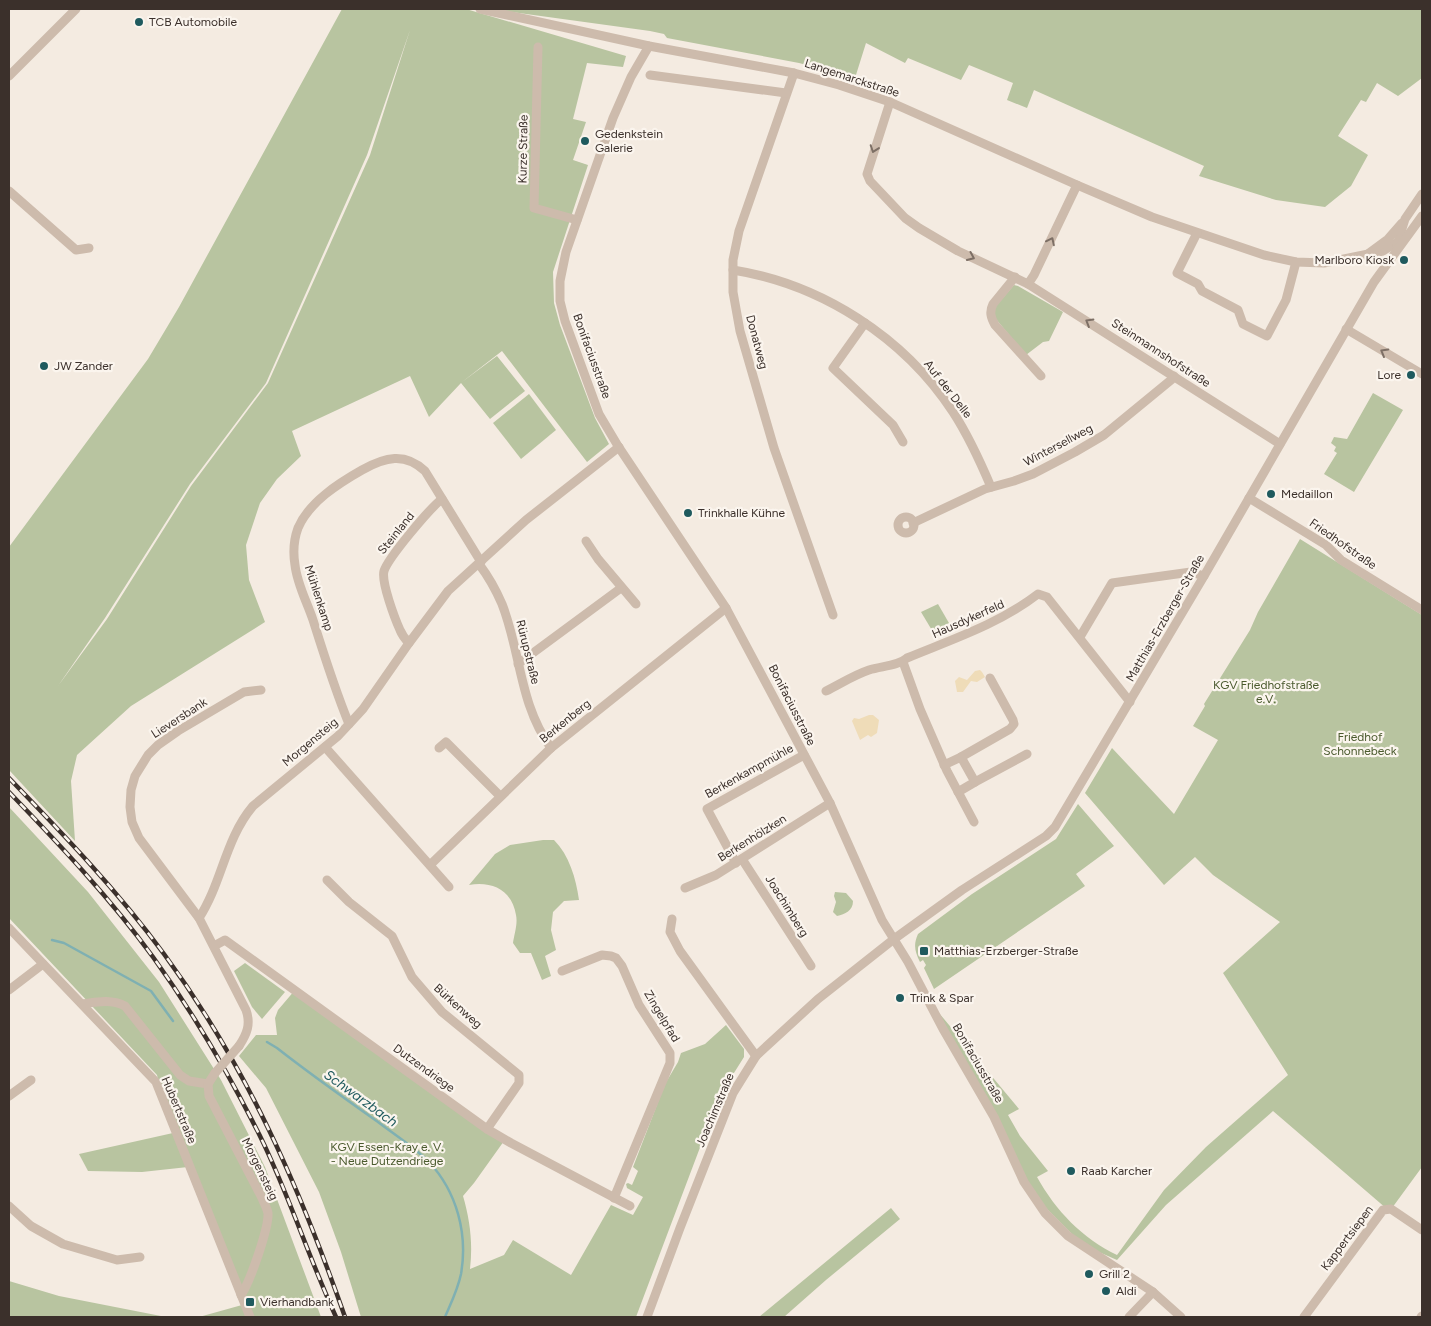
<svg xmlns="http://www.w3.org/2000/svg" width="1431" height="1326" viewBox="0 0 1431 1326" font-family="Figtree,sans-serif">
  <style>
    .green { fill: #b8c4a0; fill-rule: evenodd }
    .sand { fill: #efdcb8 }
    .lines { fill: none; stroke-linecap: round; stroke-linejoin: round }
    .stream { stroke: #7fb0b2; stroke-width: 2.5 }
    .minor { stroke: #cdbbac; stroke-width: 9 }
    .rail-casing { stroke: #3b302b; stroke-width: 4.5 }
    .rail { stroke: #fbf5ee; stroke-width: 2.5; stroke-dasharray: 8; stroke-linecap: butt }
    .minor-bridge { stroke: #cdbbac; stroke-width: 9 }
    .oneway { stroke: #7d6f65 }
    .poi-dot { fill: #1f5a5e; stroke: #fbf5ee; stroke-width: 2 }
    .labels { text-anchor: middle; stroke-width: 4.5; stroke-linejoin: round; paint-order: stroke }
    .poi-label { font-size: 12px; fill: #3b302b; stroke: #fbf5ee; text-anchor: start }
    .street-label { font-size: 12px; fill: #3b302b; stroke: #fbf5ee }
    .park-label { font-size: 12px; fill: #4a5a2e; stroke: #fbf5ee }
    .water-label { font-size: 14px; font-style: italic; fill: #1f5a5e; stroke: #fbf5ee }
  </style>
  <rect width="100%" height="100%" fill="#f4ebe1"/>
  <!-- green -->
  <g class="green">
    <path d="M342,9H466L626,56L623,67L587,63L573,119L586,122L573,160L588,165L553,272L554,303L560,325L595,418L609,444L587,462L502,351L462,382L497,356L525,391L490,419L461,383L429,417L410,376L292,431L301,456L277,479L260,503L246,545L249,580L265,622L131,706L77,755L71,781L75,841L9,770V547L148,359L179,307ZM410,30L370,155L268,383L191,486L107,619L58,686L105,618L190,484L266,383L367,155Z"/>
    <path d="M489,9H1422V78L1398,96L1377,83L1366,102L1361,100L1338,136L1368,155L1351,186L1325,207L1276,200L1199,176L1204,166L1034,90L1027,108L1007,100L1013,83L969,65L961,80L908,58L905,63L866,43L855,78L799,63L667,38L664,34L650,31Z"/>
    <path d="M1014,285L1018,286L1063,312L1049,341L1043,342L1026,355L995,318V307Z"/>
    <path d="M1373,393L1403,410L1354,492L1324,474L1337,453L1334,451L1336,447L1331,443L1334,437L1347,439Z"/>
    <path d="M529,394L556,430L521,459L493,423Z"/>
    <path d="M1300,539L1422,615V1167L1392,1208L1387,1209L1273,1111L1166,1205L1117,1260L1083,1245L1035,1197L934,1007L1019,1109L1008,1115L1020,1136L1048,1171L1037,1177C1056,1211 1082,1238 1117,1255L1164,1190L1206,1147L1288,1075L1223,973L1280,922L1213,875L1195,857L1164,885L1085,793L1112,748L1174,814L1218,740L1193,726L1205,706L1204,704L1250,630L1258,612Z"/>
    <path d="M938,604L953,630L936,637L921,612Z"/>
    <path d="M1078,804L1114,846L1076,874L1085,886L934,989L924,968L926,965L923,960L920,962C915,952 913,945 918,934L972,894L1056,839Z"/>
    <path d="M9,807L88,892L159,982L221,1080L265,1167L321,1317H250L159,1084L157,1075L9,918Z"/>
    <path d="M543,840H554C569,855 576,878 579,900L564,901L553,912L551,930L556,950L545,956L551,976L542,980L531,953H520L513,943C514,935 518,924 516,915C512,890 492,881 469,885L495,854L510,845Z"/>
    <path d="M835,892L846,893L853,901C853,911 845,914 837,916L833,912L836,902L834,896Z"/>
    <path d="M245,963L285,992L262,1019L252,1007L234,971Z"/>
    <path d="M295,990L504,1141L474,1183L463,1196C470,1220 473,1243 470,1269L504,1255L513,1240L571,1275L611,1205L633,1215L643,1197L627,1188L626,1184L628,1183L632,1185L638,1171L633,1167L665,1084L678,1062L681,1053L705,1044L726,1025L744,1049V1057L722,1092L710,1121L636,1317H361L341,1252L319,1192L266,1088L239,1056L256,1035H277L275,1018L278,1010Z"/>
    <path d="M173,1133L188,1167L142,1172L88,1171L79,1154Z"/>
    <path d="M891,1208L900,1219L826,1280L784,1317H759Z"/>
    <path d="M9,1281L59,1296L166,1317H9Z"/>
    <path d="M242,1305L248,1317H199Z"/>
  </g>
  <!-- sand -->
  <g class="sand">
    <path d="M980,670L982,672L985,677L977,682L971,681L963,692H957L955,681L959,677L967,680L975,671Z"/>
    <path d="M869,715H873L879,720L877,733L871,737L868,735L860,740L852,721L854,718L859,719Z"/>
  </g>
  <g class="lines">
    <!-- stream -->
    <g class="stream">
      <path d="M52,940L64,943L151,991L173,1021"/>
      <path d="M267,1042L277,1048C310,1074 344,1098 378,1122C395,1135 414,1147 429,1162C457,1192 468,1234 461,1274C458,1289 451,1303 445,1317"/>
    </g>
    <!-- minor -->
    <g class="minor">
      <path d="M480,9L649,46L794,73L839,85L890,102L1077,185L1152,217L1264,255L1296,262L1324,263L1383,251L1399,241"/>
      <path d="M649,46L631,77L613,118L566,252L560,281V301L565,321L599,414L618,446L726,608L830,803L882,920L908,962L943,1029L994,1117L1024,1182L1045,1213L1068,1236L1153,1292L1181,1317"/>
      <path d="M538,47L534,208L577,220"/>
      <path d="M794,73L739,231L733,260V292L740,331L774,448L833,615"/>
      <path d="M650,75L786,93"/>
      <path d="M9,76L76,9"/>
      <path d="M890,102L867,174L870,181L905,218L919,228L958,251L1028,284L1280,444"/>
      <path d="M9,191L76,250L89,248"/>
      <path d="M1197,233L1177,273L1198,284L1202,291L1238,310L1243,324L1267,336L1286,300L1296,262"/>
      <path d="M1397,245L1405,219L1422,194"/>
      <path d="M1369,253L1388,239L1402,223"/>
      <path d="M733,270C821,284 904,337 953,412C968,435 980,461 991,487"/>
      <path d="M1015,277L993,304C989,312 991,318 995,325L1041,376"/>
      <path d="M1028,284L1034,275L1077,185"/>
      <path d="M865,323L833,368L893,425L903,442"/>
      <path d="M1346,329L1422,374"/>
      <path d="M1249,498L1326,545L1341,560L1422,610"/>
      <circle cx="906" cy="525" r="8"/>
      <path d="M913,523L985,489L1014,481L1033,474L1075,452L1104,435L1171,380L1174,376"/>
      <path d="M586,541L598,559L636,604"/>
      <path d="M479,564C488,576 496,590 502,604C521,652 519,704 551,748"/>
      <path d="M1080,637L1112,583L1191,572L1204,576"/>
      <path d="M409,643C405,639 402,635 400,630C395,619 381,582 384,571C388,558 430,508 442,499"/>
      <path d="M903,662L920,709L947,771L974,822"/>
      <path d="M518,664L621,588"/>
      <path d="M826,691C840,684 854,675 869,670C881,666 898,666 907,658C953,639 999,624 1038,594L1047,597L1130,702"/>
      <path d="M349,724C335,690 324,655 313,620C307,602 297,584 295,565C293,553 294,539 298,528C309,502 339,483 362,470C385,457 405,452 425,471L481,562"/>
      <path d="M325,747L449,887"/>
      <path d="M439,748L446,742L500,796"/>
      <path d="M961,757L1010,729L1014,724L1013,720L990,678"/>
      <path d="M944,765L961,757L975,782L958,792"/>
      <path d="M975,782L1027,754"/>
      <path d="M742,859L811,966"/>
      <path d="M736,863L707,809L804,755"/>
      <path d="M430,865L551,748L726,608"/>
      <path d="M327,880L349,902L392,936L412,977L442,1012L519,1075V1083L487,1129"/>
      <path d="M685,888L716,875L830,803"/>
      <path d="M199,918C222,883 225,839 253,806L338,736L352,721L363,709L409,643L448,591L526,520L619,447"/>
      <path d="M672,919L670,932L680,951L756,1056"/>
      <path d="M9,928L156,1082L250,1317"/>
      <path d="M214,946L225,940L487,1129L511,1143L630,1206"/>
      <path d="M562,971L602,955L611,956L616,958L622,966L639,1005L670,1053V1063L614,1198"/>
      <path d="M9,990L43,964"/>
      <path d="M82,1004C97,1002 111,999 125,1006L180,1075L189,1081L208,1084"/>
      <path d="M239,1046C247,1034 251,1024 246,1010L199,918L139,838L132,822L130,807L131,790L135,776L148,755L158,745L178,731L244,692L261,690"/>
      <path d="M215,1073L208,1084L209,1096L262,1198C264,1203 267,1208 268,1213C269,1228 250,1282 241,1295"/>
      <path d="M9,1096L31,1080"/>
      <path d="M9,1206L31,1226L63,1244L117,1260L140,1257"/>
      <path d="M647,1317L680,1228L733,1093L756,1056L818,999L894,939L962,890L1046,836L1055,827L1204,576L1374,282L1422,216"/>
      <path d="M1129,1317L1153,1292"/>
      <path d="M1304,1317L1383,1210L1391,1209L1422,1230"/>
      <path d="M1421,1317L1422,1316"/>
    </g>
    <defs>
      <g id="rail">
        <path d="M9,778C63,834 117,890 164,954C247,1067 299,1186 345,1317"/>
        <path d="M9,792C60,845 110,898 153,957C194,1014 229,1074 260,1136C289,1195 309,1258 336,1317"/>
      </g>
    </defs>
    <!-- rail casing -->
    <use href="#rail" class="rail-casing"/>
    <!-- rail -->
    <use href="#rail" class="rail"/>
    <!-- minor-bridge -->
    <path class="minor-bridge" d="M215,1073L239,1046"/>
  </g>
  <!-- one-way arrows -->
  <defs><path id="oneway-chevron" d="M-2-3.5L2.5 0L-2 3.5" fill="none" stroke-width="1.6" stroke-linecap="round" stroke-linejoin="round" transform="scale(1.25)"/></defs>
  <g class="oneway">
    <use href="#oneway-chevron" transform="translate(874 149) rotate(109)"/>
    <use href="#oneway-chevron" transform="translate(1051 241) rotate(-64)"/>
    <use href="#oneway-chevron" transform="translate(971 257) rotate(24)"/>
    <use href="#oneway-chevron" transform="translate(1089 322) rotate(-149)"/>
    <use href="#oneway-chevron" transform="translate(1384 352) rotate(-150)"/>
  </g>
  <!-- markers -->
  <g class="poi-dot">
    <circle cx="139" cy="22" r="5"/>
    <circle cx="585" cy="141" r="5"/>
    <circle cx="1404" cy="260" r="5"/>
    <circle cx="44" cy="366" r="5"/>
    <circle cx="1411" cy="375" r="5"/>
    <circle cx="1271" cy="494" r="5"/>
    <circle cx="688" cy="513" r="5"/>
    <rect x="919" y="946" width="10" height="10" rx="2.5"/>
    <circle cx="900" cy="998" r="5"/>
    <circle cx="1071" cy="1171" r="5"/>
    <circle cx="1089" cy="1274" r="5"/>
    <circle cx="1106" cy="1291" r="5"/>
    <rect x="245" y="1297" width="10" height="10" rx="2.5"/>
  </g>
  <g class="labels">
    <!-- poi labels -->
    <g class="poi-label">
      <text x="149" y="26">TCB Automobile</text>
      <text x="595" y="138">Gedenkstein<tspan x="595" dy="14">Galerie</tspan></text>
      <text x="1394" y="264" text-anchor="end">Marlboro Kiosk</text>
      <text x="54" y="370">JW Zander</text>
      <text x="1401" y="379" text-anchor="end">Lore</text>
      <text x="1281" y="498">Medaillon</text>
      <text x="698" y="517">Trinkhalle Kühne</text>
      <text x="934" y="955">Matthias-Erzberger-Straße</text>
      <text x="910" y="1002">Trink &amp; Spar</text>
      <text x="1081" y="1175">Raab Karcher</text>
      <text x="1099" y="1278">Grill 2</text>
      <text x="1116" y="1295">Aldi</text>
      <text x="260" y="1306">Vierhandbank</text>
    </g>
    <!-- street labels -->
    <g class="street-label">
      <text transform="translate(852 78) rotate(18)" y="4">Langemarckstraße</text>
      <text transform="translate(523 149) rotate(-89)" y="4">Kurze Straße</text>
      <text transform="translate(757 342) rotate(75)" y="4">Donatweg</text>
      <text transform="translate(1161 353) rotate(33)" y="4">Steinmannshofstraße</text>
      <text transform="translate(592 356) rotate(70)" y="4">Bonifaciusstraße</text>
      <text transform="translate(948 389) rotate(52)" y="4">Auf der Delle</text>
      <text transform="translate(1058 445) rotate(-28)" y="4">Wintersellweg</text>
      <text transform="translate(396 533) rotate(-51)" y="4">Steinland</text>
      <text transform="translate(1343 544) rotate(35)" y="4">Friedhofstraße</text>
      <text transform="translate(319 598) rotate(72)" y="4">Mühlenkamp</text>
      <text transform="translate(1165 618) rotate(-60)" y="4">Matthias-Erzberger-Straße</text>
      <text transform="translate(968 619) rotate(-24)" y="4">Hausdykerfeld</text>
      <text transform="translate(528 652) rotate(76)" y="4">Rürupstraße</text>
      <text transform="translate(792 705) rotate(63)" y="4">Bonifaciusstraße</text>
      <text transform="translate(179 718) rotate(-33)" y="4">Lieversbank</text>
      <text transform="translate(565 721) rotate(-39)" y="4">Berkenberg</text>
      <text transform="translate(310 742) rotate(-40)" y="4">Morgensteig</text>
      <text transform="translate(749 771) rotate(-29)" y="4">Berkenkampmühle</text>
      <text transform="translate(752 838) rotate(-32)" y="4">Berkenhölzken</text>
      <text transform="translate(787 906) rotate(58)" y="4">Joachimberg</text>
      <text transform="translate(458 1006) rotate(42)" y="4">Bürkenweg</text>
      <text transform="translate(662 1016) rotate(59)" y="4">Zingelpfad</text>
      <text transform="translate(978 1063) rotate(60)" y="4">Bonifaciusstraße</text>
      <text transform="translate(424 1068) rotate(36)" y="4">Dutzendriege</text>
      <text transform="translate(179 1110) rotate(67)" y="4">Hubertstraße</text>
      <text transform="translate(715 1110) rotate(-67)" y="4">Joachimstraße</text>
      <text transform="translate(260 1169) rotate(64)" y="4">Morgensteig</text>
      <text transform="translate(1347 1238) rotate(-53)" y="4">Kappertsiepen</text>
    </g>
    <!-- park labels -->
    <g class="park-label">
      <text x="1266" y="689">KGV Friedhofstraße<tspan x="1266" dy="14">e.V.</tspan></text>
      <text x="1360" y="741">Friedhof<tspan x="1360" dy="14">Schonnebeck</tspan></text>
      <text x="387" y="1151">KGV Essen-Kray e. V.<tspan x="387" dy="14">- Neue Dutzendriege</tspan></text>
    </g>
    <!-- water labels -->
    <g class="water-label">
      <text transform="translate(361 1098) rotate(36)" y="5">Schwarzbach</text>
    </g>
  </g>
  <!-- border -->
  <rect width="1431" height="1326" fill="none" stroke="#3b302b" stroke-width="20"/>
</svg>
